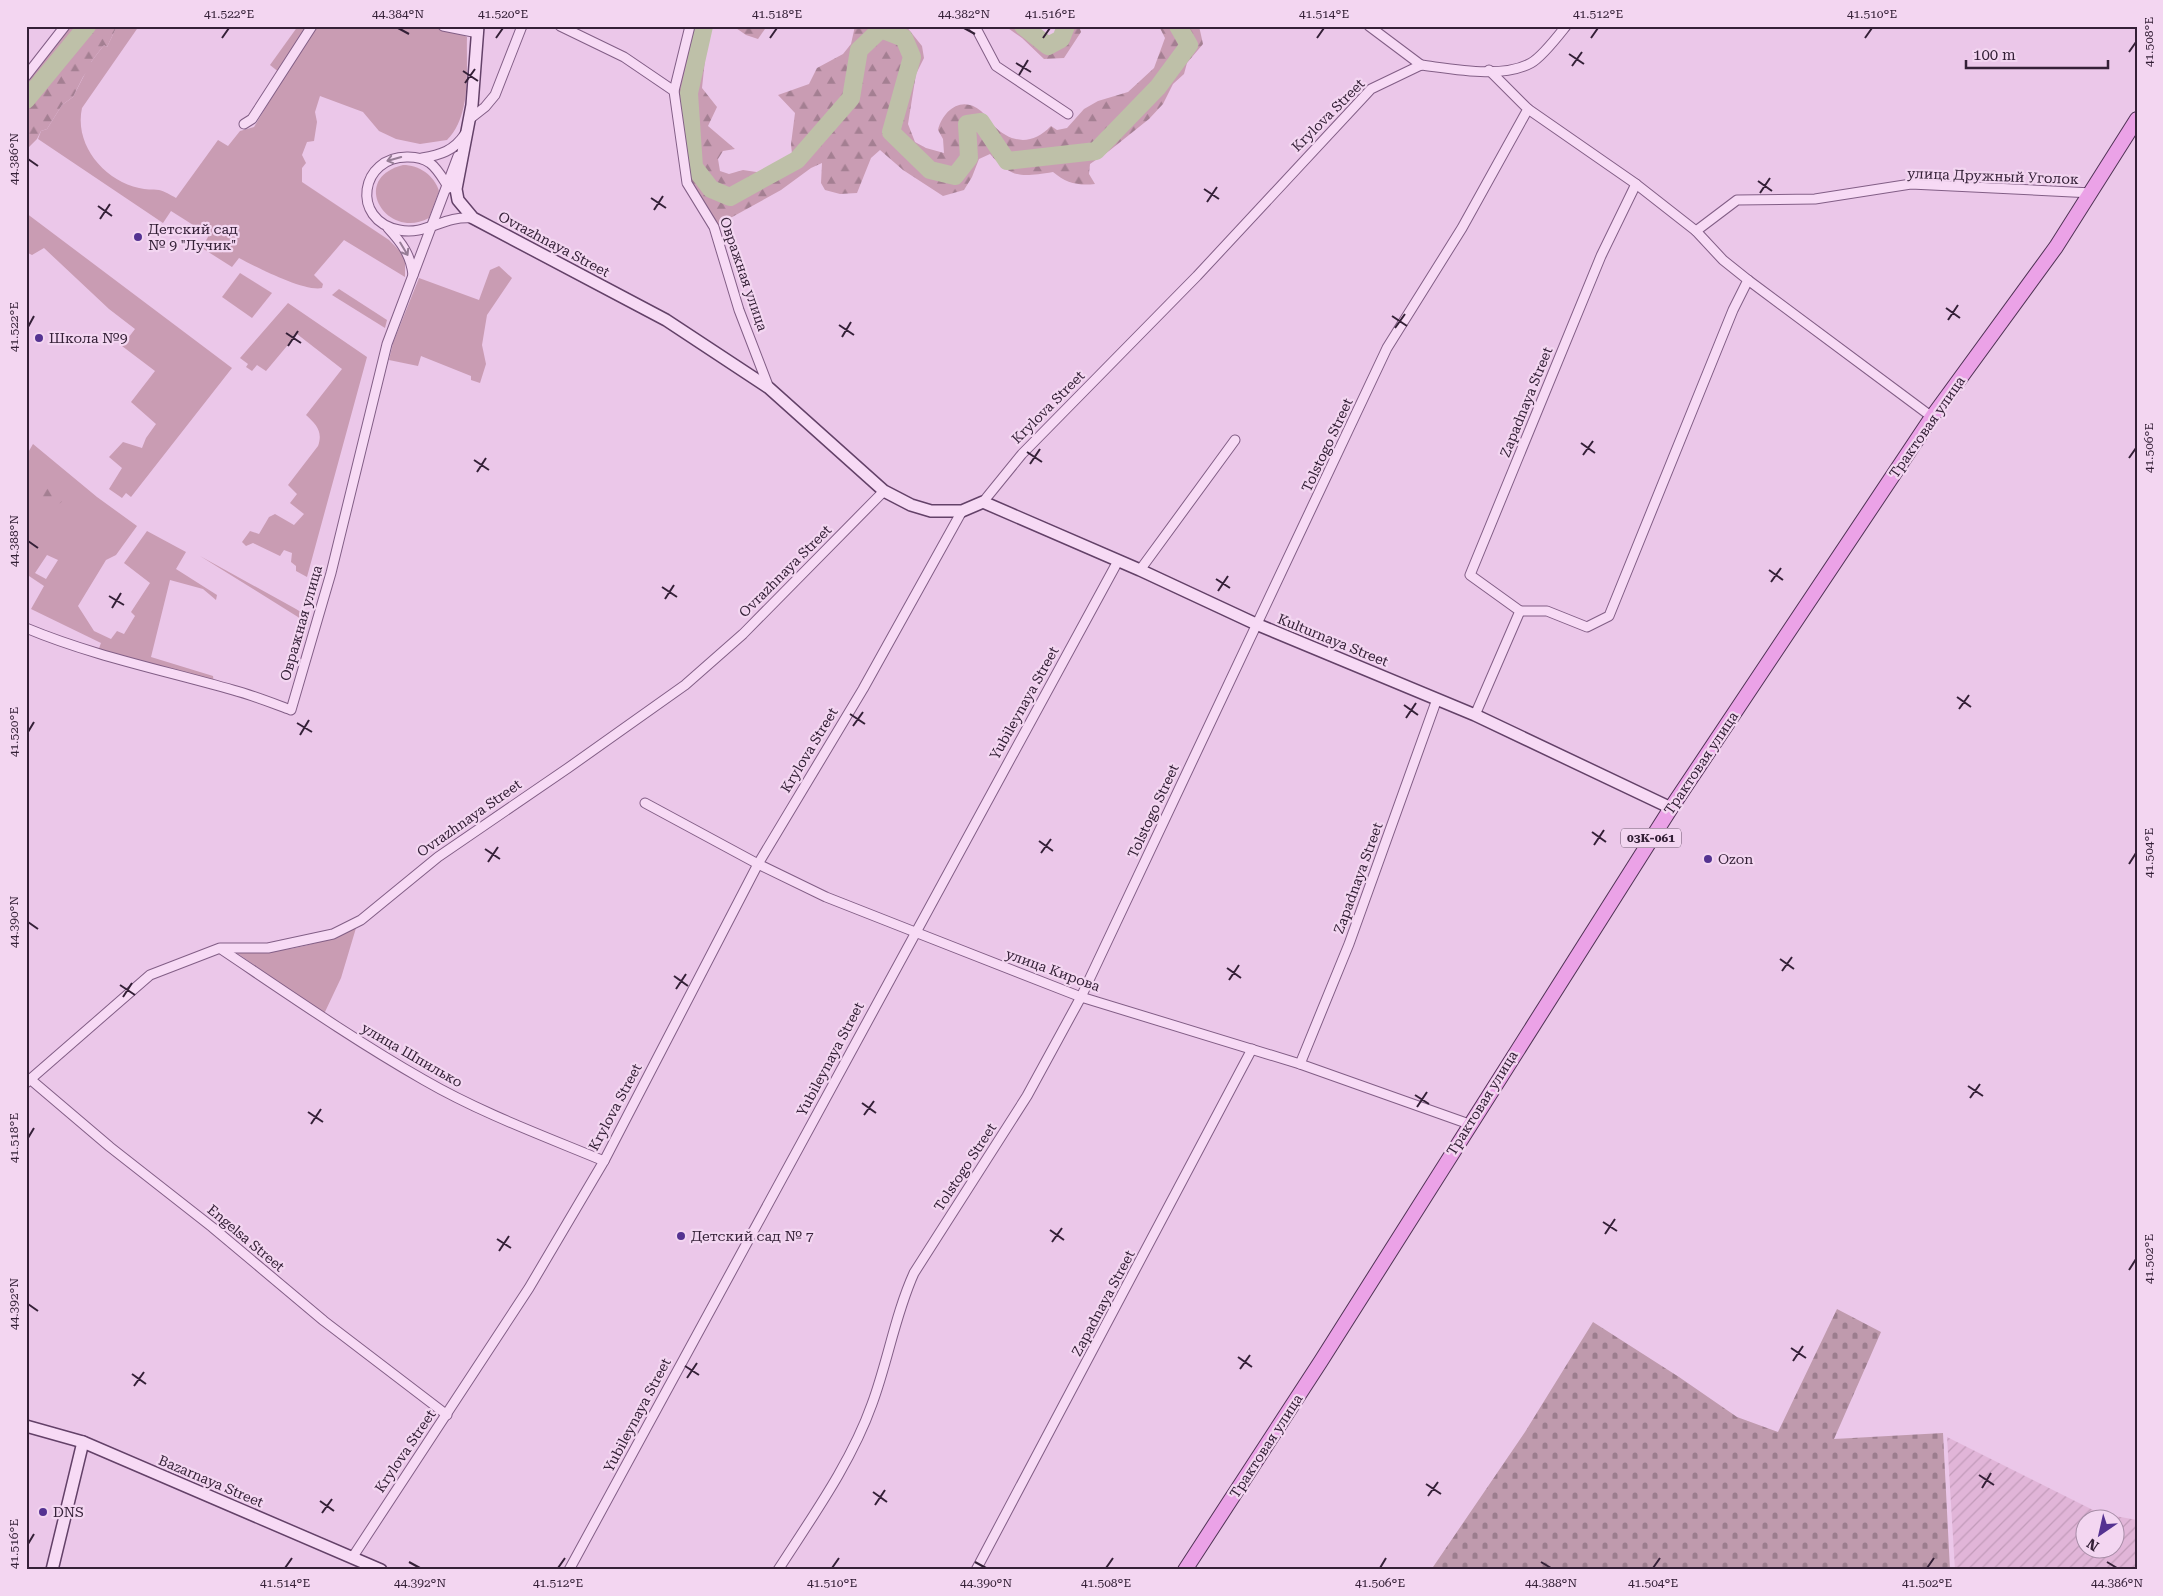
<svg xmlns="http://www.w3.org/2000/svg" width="2163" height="1596" viewBox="0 0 2163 1596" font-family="'Roboto Serif',serif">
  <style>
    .farmland { fill: url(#farmland-furrows); fill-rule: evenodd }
    .green { fill: #c99cb3; fill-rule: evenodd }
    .forest { fill: url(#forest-firs) }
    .cemetery { fill: url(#cemetery-stones) }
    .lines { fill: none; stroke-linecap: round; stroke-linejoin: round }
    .river { stroke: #bec0a8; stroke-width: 18 }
    .street-casing { stroke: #825e86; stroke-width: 11 }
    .secondary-casing { stroke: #634168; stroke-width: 14 }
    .primary-casing { stroke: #4f3254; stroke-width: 16 }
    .street { stroke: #f7daf5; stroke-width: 9 }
    .secondary { stroke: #f7daf5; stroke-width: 11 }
    .primary { stroke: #eba2e7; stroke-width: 14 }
    .oneway { stroke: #967d96 }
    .ticks { fill: none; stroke: #342037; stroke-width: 2 }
    .poi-dot { fill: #543291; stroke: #f3d6f1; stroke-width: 2 }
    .labels { text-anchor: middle; stroke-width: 4.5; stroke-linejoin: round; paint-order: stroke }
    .shield { fill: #f3d6f1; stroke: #6d576f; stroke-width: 1 }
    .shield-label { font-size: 12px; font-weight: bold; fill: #342037 }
    .street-label { font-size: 14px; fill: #342037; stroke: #f3d6f1 }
    .poi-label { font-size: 14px; fill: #342037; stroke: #f3d6f1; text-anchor: start }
    .neatline { fill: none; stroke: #342037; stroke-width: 2 }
    .ticks-label { font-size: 12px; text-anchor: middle; fill: #342037 }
  </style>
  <defs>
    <pattern id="farmland-furrows" width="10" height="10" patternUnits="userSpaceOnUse" patternTransform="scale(1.25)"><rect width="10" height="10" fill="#e1b5d8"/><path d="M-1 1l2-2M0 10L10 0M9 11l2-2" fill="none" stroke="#c29bba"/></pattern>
    <pattern id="forest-firs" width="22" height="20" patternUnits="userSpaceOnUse" patternTransform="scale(1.25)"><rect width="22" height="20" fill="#c99cb3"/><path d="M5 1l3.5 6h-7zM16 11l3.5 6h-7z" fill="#a47f92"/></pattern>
    <pattern id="cemetery-stones" width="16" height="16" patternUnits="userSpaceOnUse" patternTransform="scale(1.25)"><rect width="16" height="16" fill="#bf9aad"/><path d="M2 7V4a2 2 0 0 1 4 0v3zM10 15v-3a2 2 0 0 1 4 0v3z" fill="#9c7d8e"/></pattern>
  </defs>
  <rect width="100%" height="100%" fill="#ebc7e9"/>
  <!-- farmland -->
  <path class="farmland" d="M1947,1437L2099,1513L2137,1520V1570H1955ZM2086,1518H2116V1548H2086Z"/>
  <!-- green -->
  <g class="green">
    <path d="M117,26H139L82,108C74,145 104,180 139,188C146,190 152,189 159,190C164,191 171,195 176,198L218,140L228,146L240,131L254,127L314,26C350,26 439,20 467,37C466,69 472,115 447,140L420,144L396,139L379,131L363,112L320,96L315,112L317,122L314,141L307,142L302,155L306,163L302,168V182L389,240L403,254L405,261V277L344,240L314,275L323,284L322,288C305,292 256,267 239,258L232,267L202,248L209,235L171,211L163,223L38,139L41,131L47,129L62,105L73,97L91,62L104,45L107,47Z"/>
    <path d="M298,26H310L280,73L270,65Z"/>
    <path d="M403,165C419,165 434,175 439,191L429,218C387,241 348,179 403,165Z"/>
    <path d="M26,213L232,368L131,497L126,493L122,498L109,489L122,468L109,457L123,442L142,448L146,438L156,424L131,402L155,371L122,346L135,329L109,309L44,248L32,255L26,252Z"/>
    <path d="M499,266L512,278L487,315L482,345L486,364L480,383L471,380V376L421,356L418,366L389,360L393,343L419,278L479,300L490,270Z"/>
    <path d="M240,273L272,293L252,318L222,297Z"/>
    <path d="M339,289L387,320L385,328L332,295Z"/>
    <path d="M288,303L367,357L307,577L296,571V566L291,562L292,553L284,550L280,556L253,543L246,546L242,542L250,531L259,534L269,517L275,514L294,525L304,514L290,503L297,494L288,485L318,446C323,432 317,425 306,415L342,369L297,334L266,371L257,365L252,371L246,367L248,364L240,358Z"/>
    <path d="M33,444L97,497L137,526L116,555L106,560L78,606L94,631L111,639L117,631L124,634L135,616L131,612L150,583L124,563L147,531L186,552L176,569L217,595L216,600L203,589L170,580L151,657L213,676L214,683L98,651L101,643L31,609L44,586L26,574V456ZM47,555L58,560L46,579L35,573Z"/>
    <path d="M200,556L296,609L307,616L309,621L308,625L305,627L298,624V617Z"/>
    <path d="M356,928L341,978L324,1014L237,953C279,953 318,946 356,928Z"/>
  </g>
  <!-- forest -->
  <g class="forest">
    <path d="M65,26H117L107,47L104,45L91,62V66L83,77L73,97L62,105L47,129L41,131L37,139L26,150V76Z"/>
    <path d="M690,26H710L708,32L702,88L717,107L708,126L735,149L723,151L718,159L720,171L729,174L743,170L763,173L782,165L792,154L791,144L795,113L778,95L809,84L817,68L843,54L851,44L855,26H906L922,46L924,58L916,74L908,124L915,142L926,148L944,153L943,139L938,130C943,110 962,95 981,111C986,115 989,121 994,126C1012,144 1033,145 1051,126L1057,130L1067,128L1084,109L1098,101L1128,92L1154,68L1165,38L1159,26H1199L1203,44L1187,63L1184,74L1173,84L1163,104L1149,119L1109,151L1090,164L1089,174L1095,184C1078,186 1066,183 1053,172C1021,177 1012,179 990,154L979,159L972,177L964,190L943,196L903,170L880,150L871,158L857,193L840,194L825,190L821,183L822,163L811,168L781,190L714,227L688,186L674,91Z"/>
    <path d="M733,26H767L758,39L746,35Z"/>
    <path d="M1005,26H1029L1042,35L1052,37L1060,32L1059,26H1079L1081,32L1064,58L1044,59L1022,38Z"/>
    <path d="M50,482C61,485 64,489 64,500L49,512L44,511L41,497Z"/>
  </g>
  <!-- cemetery -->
  <path class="cemetery" d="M1837,1309L1881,1332L1834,1439L1943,1433L1950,1570H1431L1525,1432L1593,1322L1679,1377L1737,1417L1778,1432Z"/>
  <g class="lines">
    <!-- river -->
    <g class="river">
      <path d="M704,26L689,93L694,167L711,189L730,197L797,160L851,98L859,50L881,29L904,38L912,57L891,132L930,170L955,176L969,158L967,124L981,122L1007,161L1096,151L1158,87L1189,45L1178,26"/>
      <path d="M1023,26L1048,46L1061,39L1066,26"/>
      <path d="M26,100L87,26"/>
    </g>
    <defs>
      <g id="street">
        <path d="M443,26L478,33"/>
        <path d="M560,26L624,57L674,91"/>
        <path d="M690,26L674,91L687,183L714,227L739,310L769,388"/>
        <path d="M973,26L977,30L996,66L1068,114"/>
        <path d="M1369,26L1421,65"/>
        <path d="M1421,65C1453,69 1502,79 1531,63C1542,57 1558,36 1566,26"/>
        <path d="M26,76L65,26"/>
        <path d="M1528,109L1636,184L1696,231L1723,260L1748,280L1932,417"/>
        <path d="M471,118L485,107L495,95L522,26"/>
        <path d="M244,124L252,119L312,26"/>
        <path d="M422,158C440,155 454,151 465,134"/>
        <path d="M449,188C443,179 438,169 430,163C423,158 416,157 408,157C360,156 350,220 399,230C426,236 443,215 473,218"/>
        <path d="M388,228C401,242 411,255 413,275"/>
        <path d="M1696,231L1737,200L1815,199L1911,184L2092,193"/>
        <path d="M983,502L1022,454L1197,276L1371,89L1421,65"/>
        <path d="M1140,570L1235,440"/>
        <path d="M1520,611H1547L1587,627L1609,616L1733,310L1748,280"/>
        <path d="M26,628C93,656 163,670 233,690C252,695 272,703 291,710L331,573L387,344L458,156"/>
        <path d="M1475,715L1520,611L1470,575L1601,256L1636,184"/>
        <path d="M645,803L758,864L826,897L915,932L1081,997L1300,1064L1469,1124"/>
        <path d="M221,949C288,994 354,1040 424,1080C481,1113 544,1136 604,1161"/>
        <path d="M1300,1064L1349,944L1437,699"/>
        <path d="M30,1079L110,1147L212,1227L324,1321L447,1415"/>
        <path d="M26,1083L150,975L220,948H268L333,934L361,920L438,857L568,768L685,685L743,634L884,491"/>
        <path d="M352,1558L529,1288L604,1161L758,864L863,689L962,511"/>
        <path d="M569,1570L1118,561"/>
        <path d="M778,1570C812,1517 851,1463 872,1404C888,1361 895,1315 914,1273L1027,1096L1081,997L1387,348L1462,228L1528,109L1489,70"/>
        <path d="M976,1570L1252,1049"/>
      </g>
      <g id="secondary">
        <path d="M478,26L472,105L456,189L458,200L473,218L666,320L769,388L884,491L911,505L931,511H962L983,502L1140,570L1256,624L1475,715L1671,808"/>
        <path d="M26,1426L83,1442L381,1570"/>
        <path d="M52,1570L83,1442"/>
      </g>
      <path id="primary" d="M1185,1570L1321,1361L1671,808L1932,417L2056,247L2137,119"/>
    </defs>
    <!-- street casing -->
    <use href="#street" class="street-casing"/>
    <!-- secondary casing -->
    <use href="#secondary" class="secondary-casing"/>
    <!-- primary casing -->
    <use href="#primary" class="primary-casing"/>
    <!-- street -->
    <use href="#street" class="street"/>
    <!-- secondary -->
    <use href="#secondary" class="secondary"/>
    <!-- primary -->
    <use href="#primary" class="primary"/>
  </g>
  <!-- one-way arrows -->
  <defs><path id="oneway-shaft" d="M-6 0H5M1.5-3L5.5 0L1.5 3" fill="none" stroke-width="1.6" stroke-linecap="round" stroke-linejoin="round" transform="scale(1.25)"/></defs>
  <g class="oneway">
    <use href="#oneway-shaft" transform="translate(394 159) rotate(164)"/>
    <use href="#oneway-shaft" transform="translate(404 249) rotate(59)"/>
  </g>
  <!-- ticks -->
  <path class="ticks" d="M398,28L409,34M964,28L975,34M222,38L229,28M496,38L503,28M770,38L777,28M1043,38L1050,28M1317,38L1324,28M1591,38L1598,28M1865,38L1872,28M2129,52L2136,42M1569,54L1584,64M1016,63L1031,72M1572,66L1582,52M463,71L478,81M1019,75L1028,60M465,83L475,69M28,159L38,166M1758,181L1772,191M1204,189L1219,199M1760,193L1770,178M651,198L666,208M1207,202L1217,187M98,206L112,216M654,210L663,196M100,219L110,204M1946,308L1960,318M1392,316L1407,326M1948,320L1958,305M839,325L854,335M28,327L34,316M1395,328L1405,314M286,333L301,343M842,337L851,322M288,346L298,331M1581,443L1595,453M1027,452L1042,462M1583,455L1593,441M2129,458L2136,448M474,460L489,470M1030,464L1040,449M477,472L486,458M28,541L38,548M1769,570L1783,580M1216,579L1230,588M1771,582L1781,568M662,587L677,597M1218,591L1228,576M109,596L124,605M665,599L674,585M112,608L121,593M1957,697L1971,707M1404,705L1418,715M1959,709L1969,695M850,714L865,724M1406,718L1416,703M297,723L312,732M853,726L863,712M28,732L34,722M300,735L309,720M1592,832L1606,842M1039,841L1053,851M1594,845L1604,830M485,849L500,859M1041,853L1051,839M488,862L498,847M2129,864L2136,853M28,922L38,929M1780,959L1794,969M1227,968L1241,978M1782,971L1792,957M674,976L688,986M1229,980L1239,965M120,985L135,995M676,989L686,974M123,997L132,983M1968,1086L1983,1096M1415,1095L1429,1104M1970,1098L1980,1084M862,1103L876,1113M1417,1107L1427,1092M308,1112L323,1122M864,1115L874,1101M311,1124L321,1109M28,1138L34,1128M1603,1222L1617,1231M1050,1230L1064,1240M1605,1234L1615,1219M497,1239L511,1248M1052,1242L1062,1228M499,1251L509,1236M2129,1270L2136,1259M28,1304L38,1311M1791,1348L1806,1358M1238,1357L1252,1367M1793,1361L1803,1346M685,1366L699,1375M1240,1369L1250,1355M132,1374L146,1384M687,1378L697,1363M134,1386L144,1372M1979,1475L1994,1485M1426,1484L1441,1494M1982,1488L1991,1473M873,1492L887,1502M1428,1496L1438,1482M320,1501L334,1511M875,1505L885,1490M322,1513L332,1499M28,1544L34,1534M409,1562L420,1568M975,1562L986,1568M1541,1562L1551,1568M2107,1562L2117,1568M285,1568L292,1558M558,1568L565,1558M832,1568L839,1558M1106,1568L1113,1558M1380,1568L1386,1558M1653,1568L1660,1558M1927,1568L1934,1558"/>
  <!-- markers -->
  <g class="poi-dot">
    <circle cx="138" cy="237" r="5"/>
    <circle cx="39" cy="338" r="5"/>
    <circle cx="1708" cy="859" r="5"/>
    <circle cx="681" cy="1236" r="5"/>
    <circle cx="43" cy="1512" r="5"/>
  </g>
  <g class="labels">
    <!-- shield labels -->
    <rect class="shield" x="1621" y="828.5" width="60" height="19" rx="4"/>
    <g class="shield-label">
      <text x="1651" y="842">03К-061</text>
    </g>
    <!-- street labels -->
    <g class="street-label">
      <text transform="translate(1328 115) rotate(-45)" y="5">Krylova Street</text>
      <text transform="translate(1993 176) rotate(2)" y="5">улица Дружный Уголок</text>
      <text transform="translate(554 244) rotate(28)" y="5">Ovrazhnaya Street</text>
      <text transform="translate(744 274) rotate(71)" y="5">Овражная улица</text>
      <text transform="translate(1526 402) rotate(-68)" y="5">Zapadnaya Street</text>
      <text transform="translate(1048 407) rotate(-45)" y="5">Krylova Street</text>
      <text transform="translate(1927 427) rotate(-55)" y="5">Трактовая улица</text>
      <text transform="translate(1327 445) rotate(-65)" y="5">Tolstogo Street</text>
      <text transform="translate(785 571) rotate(-45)" y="5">Ovrazhnaya Street</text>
      <text transform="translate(301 623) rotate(-74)" y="5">Овражная улица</text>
      <text transform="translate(1333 640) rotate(22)" y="5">Kulturnaya Street</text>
      <text transform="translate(1024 703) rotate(-61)" y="5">Yubileynaya Street</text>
      <text transform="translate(809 750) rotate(-59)" y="5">Krylova Street</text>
      <text transform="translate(1701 763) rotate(-56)" y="5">Трактовая улица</text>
      <text transform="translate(1153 811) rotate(-65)" y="5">Tolstogo Street</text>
      <text transform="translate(469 818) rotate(-35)" y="5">Ovrazhnaya Street</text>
      <text transform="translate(1358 878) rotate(-70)" y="5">Zapadnaya Street</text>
      <text transform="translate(1053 970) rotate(20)" y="5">улица Кирова</text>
      <text transform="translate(412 1055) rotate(30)" y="5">улица Шпилько</text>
      <text transform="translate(830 1059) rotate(-62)" y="5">Yubileynaya Street</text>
      <text transform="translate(1482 1103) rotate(-58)" y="5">Трактовая улица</text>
      <text transform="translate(615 1107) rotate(-62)" y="5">Krylova Street</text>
      <text transform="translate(965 1167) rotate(-57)" y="5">Tolstogo Street</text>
      <text transform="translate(246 1238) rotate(40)" y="5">Engelsa Street</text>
      <text transform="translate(1103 1303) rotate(-62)" y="5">Zapadnaya Street</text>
      <text transform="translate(637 1415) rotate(-62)" y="5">Yubileynaya Street</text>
      <text transform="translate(1266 1446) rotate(-57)" y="5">Трактовая улица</text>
      <text transform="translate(405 1451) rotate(-56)" y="5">Krylova Street</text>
      <text transform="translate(211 1481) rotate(23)" y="5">Bazarnaya Street</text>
    </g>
    <!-- poi labels -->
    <g class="poi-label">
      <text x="148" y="234">Детский сад<tspan x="148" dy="16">№ 9 "Лучик"</tspan></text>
      <text x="49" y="343">Школа №9</text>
      <text x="1718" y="864">Ozon</text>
      <text x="691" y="1241">Детский сад № 7</text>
      <text x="53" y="1517">DNS</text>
    </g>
  </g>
  <!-- border -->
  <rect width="2163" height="1596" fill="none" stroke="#f3d6f1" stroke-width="55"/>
  <!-- north arrow -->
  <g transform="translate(2100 1534) rotate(214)"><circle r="24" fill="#f3d6f1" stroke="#a78da7"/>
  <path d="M0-4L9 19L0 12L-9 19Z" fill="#543291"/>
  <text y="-8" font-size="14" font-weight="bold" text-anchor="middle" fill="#342037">N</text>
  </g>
  <!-- scale -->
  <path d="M1966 60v8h142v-8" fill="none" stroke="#342037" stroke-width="2.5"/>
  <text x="1973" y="60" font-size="15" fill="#342037" stroke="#f3d6f1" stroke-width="4" paint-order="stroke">100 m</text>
  <rect x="28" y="28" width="2108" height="1540" class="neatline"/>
  <g class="ticks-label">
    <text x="229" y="18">41.522°E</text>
    <text x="398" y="18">44.384°N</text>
    <text x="503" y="18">41.520°E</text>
    <text x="777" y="18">41.518°E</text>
    <text x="964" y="18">44.382°N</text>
    <text x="1050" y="18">41.516°E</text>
    <text x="1324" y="18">41.514°E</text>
    <text x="1598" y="18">41.512°E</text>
    <text x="1872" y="18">41.510°E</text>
    <text transform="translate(2149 42) rotate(-90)" y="4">41.508°E</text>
    <text transform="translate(14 159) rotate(-90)" y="4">44.386°N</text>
    <text transform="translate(14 327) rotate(-90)" y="4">41.522°E</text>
    <text transform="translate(2149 448) rotate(-90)" y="4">41.506°E</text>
    <text transform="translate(14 541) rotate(-90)" y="4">44.388°N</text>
    <text transform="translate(14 732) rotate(-90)" y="4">41.520°E</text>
    <text transform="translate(2149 853) rotate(-90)" y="4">41.504°E</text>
    <text transform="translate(14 922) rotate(-90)" y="4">44.390°N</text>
    <text transform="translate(14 1138) rotate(-90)" y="4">41.518°E</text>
    <text transform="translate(2149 1259) rotate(-90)" y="4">41.502°E</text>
    <text transform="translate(14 1304) rotate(-90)" y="4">44.392°N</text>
    <text transform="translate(14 1544) rotate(-90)" y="4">41.516°E</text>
    <text x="285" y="1587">41.514°E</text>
    <text x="420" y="1587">44.392°N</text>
    <text x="558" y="1587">41.512°E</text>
    <text x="832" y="1587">41.510°E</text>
    <text x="986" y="1587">44.390°N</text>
    <text x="1106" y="1587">41.508°E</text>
    <text x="1380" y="1587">41.506°E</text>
    <text x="1551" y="1587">44.388°N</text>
    <text x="1653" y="1587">41.504°E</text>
    <text x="1927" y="1587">41.502°E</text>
    <text x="2117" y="1587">44.386°N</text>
  </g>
</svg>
